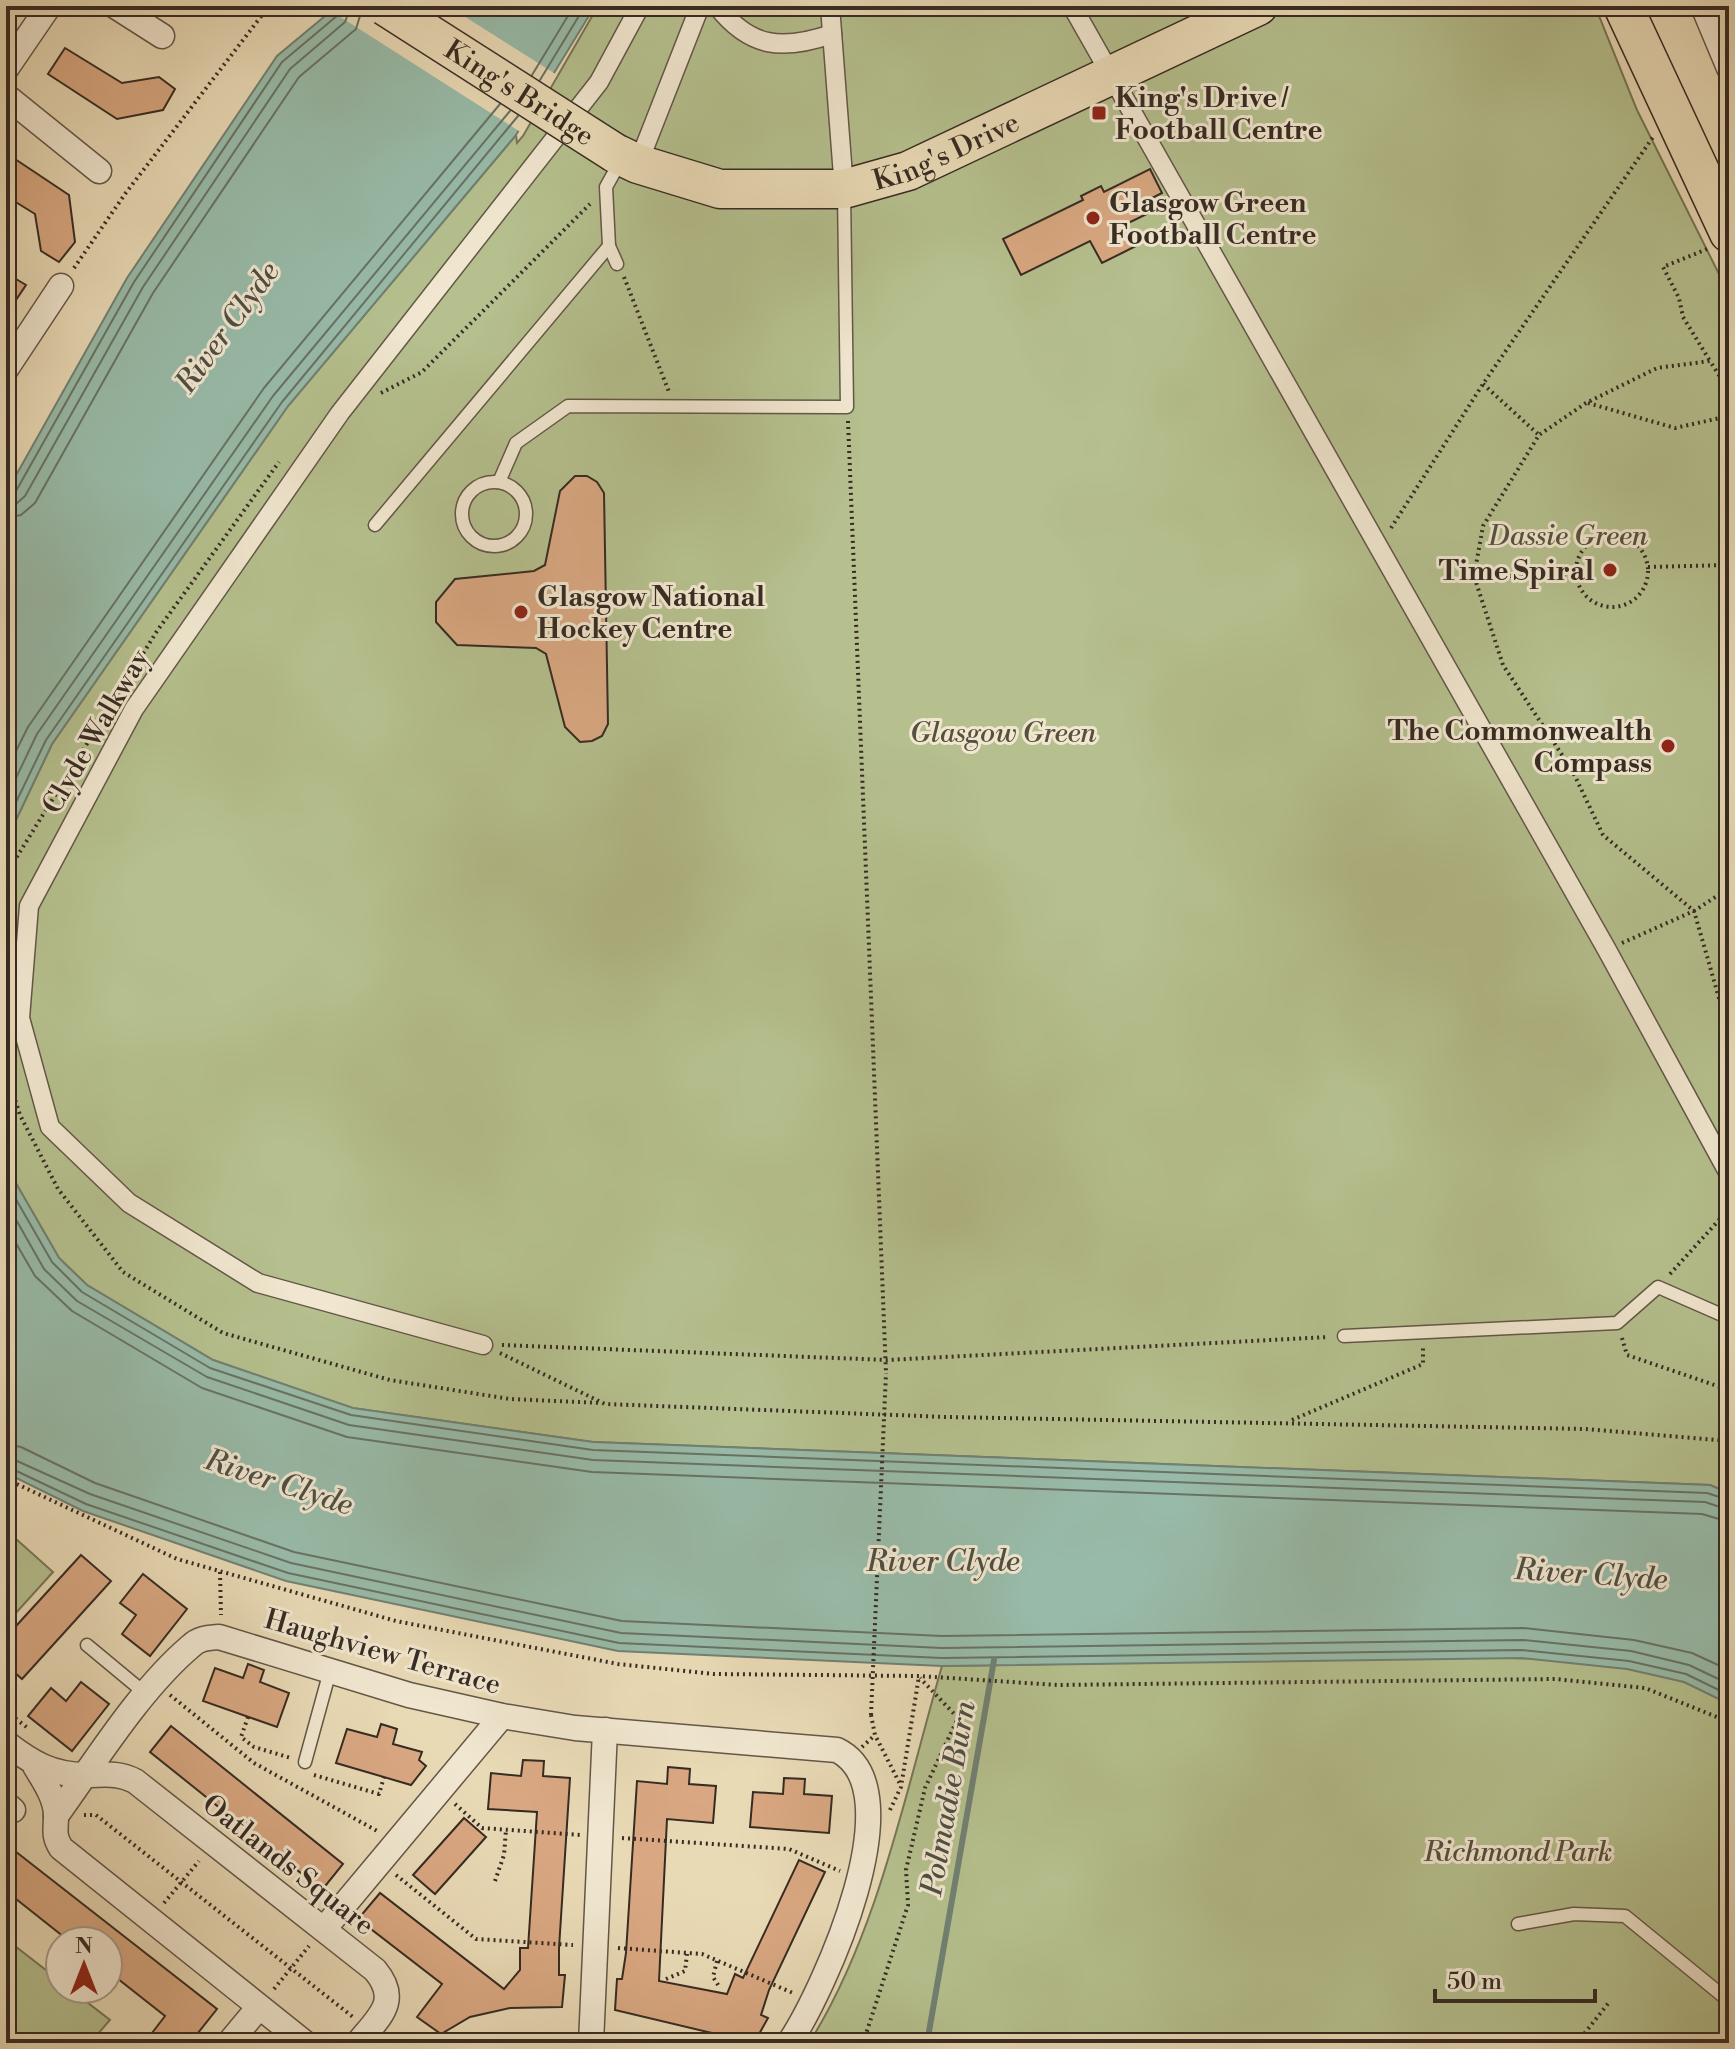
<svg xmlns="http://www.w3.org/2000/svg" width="1735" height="2049" viewBox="0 0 1735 2049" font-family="'Libre Bodoni',serif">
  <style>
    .green { fill: #b5c08e; stroke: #767658; stroke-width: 2 }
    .water { fill: #98bba9; stroke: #718173; stroke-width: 2 }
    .pier { fill: #e9dab6 }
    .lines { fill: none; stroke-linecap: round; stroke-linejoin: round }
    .shore { stroke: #677366; stroke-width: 2 }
    .stream { stroke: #718173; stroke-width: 6 }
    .building { fill: #d9a882; stroke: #362b23; stroke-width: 2 }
    .service-casing { stroke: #635748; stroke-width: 15 }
    .pedestrian-casing { stroke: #635748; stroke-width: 21 }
    .minor-casing { stroke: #635748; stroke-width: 27 }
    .primary-casing { stroke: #362b23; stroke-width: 41 }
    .path { stroke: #362b23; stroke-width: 4; stroke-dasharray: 2 4; stroke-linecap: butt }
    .service { stroke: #f1e7d0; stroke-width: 12 }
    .pedestrian { stroke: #f1e7d0; stroke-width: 18 }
    .minor { stroke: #f1e7d0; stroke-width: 24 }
    .primary { stroke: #e9dab6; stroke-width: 38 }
    .primary-bridge-casing { stroke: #362b23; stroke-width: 41; stroke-linecap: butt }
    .path-bridge { stroke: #362b23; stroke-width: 4; stroke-dasharray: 2 4; stroke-linecap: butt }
    .primary-bridge { stroke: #e9dab6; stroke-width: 38 }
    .poi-dot { fill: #8f2418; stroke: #f1e7d0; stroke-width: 3 }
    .labels { text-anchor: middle; stroke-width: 6; stroke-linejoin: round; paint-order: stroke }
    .street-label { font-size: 28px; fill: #362b23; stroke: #f1e7d0 }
    .poi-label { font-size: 28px; font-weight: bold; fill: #362b23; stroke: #f1e7d0; text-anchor: start }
    .park-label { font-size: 28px; font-style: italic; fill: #56503e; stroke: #f1e7d0 }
    .water-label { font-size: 30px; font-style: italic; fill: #4e4f44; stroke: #f1e7d0 }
  </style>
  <rect width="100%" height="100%" fill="#e9dab6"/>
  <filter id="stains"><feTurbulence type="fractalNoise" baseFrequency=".0025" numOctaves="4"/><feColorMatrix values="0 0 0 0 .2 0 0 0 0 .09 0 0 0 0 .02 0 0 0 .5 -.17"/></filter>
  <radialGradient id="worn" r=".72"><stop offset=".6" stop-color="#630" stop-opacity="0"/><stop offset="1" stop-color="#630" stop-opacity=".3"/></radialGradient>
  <!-- green -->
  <g class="green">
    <path d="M598,6H1595L1637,110L1729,294V1493L1710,1485L593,1442L352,1408L213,1360L87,1285L59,1258L6,1166V841L52,744L288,406L516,135L517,143L523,136Z"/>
    <path d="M6,1530L53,1572L6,1624Z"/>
    <path d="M1451,1657C1524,1658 1615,1657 1684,1682C1699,1688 1714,1697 1729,1704V2043H809C878,1934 906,1790 942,1666Z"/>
    <path d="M6,1939L60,1981V1989H70L110,2020L90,2043H6Z"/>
  </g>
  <!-- water -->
  <g class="water">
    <path d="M337,6H595L516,135L288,406L52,744L6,841V493L127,278L277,56Z"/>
    <path d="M6,1166L59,1258L87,1285L213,1360L353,1408L593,1442L1710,1485L1729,1493V1704L1684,1682L1627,1669L1522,1658L942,1666L618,1651L286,1581L83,1511L6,1473Z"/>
  </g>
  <!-- pier -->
  <path class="pier" d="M331,6H448L557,75L522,133L328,9Z"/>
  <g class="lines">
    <!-- shore -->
    <g class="shore">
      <path d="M532,75L574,6"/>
      <path d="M540,80L585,6"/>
      <path d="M6,496L16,491L134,282L282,62L338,15L341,6"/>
      <path d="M6,506L16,504L25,496L143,287L290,69L345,22L351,6"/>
      <path d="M6,518L21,515L35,503L153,293L299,77L356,29L363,6"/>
      <path d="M6,771L28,727L264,388L500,104"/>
      <path d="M6,799L37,734L273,396L510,111"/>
      <path d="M6,823L46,740L282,402L518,116"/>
      <path d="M6,1182L52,1262L82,1292L210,1368L351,1415L593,1450L1707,1493L1729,1500"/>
      <path d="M6,1202L44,1269L77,1301L207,1377L349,1425L593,1460L1705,1502L1729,1510"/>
      <path d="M6,1226L35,1276L72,1311L202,1388L347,1437L592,1472L1702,1514L1729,1522"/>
      <path d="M6,1444L21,1447L95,1483L294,1552L622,1621L942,1636L1523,1628L1634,1640L1692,1653L1729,1670"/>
      <path d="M6,1456L90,1494L291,1563L621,1633L942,1648L1523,1640L1631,1651L1689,1665L1729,1684"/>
      <path d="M6,1466L86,1504L288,1573L619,1643L942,1658L1522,1650L1629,1661L1686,1674L1729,1695"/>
    </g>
    <!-- stream -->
    <path class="stream" d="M927,2043L994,1660"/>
  </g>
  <!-- building -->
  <g class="building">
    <path d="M65,48L122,83L159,77L175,89L163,110L117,119L48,74Z"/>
    <path d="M6,153L69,195L75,242L59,262L41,251L35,214L6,196Z"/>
    <path d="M1150,169L1162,193L1148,200L1153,211L1126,224L1136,246L1102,263L1090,241L1021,275L1003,239L1083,200L1081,196L1101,186L1104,192Z"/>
    <path d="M6,273L26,285L6,315Z"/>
    <path d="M575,476H587L597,482L604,493L608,724L602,736L592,741L580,742L565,727L546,654L536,648L457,645L436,622V602L455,579L534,571L545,565L560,491Z"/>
    <path d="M81,1555L111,1581L22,1679L6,1665V1637Z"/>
    <path d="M143,1574L187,1609L150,1656L122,1634L136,1615L120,1603Z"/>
    <path d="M248,1664L264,1670L260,1682L289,1693L277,1727L203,1701L215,1668L243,1678Z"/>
    <path d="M81,1682L109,1704L72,1751L28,1716L51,1688L66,1701Z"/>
    <path d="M381,1724L397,1729L393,1744L422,1752L419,1760L426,1766L411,1785L336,1763L347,1729L377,1737Z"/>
    <path d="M171,1726L343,1864L322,1890L150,1752Z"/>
    <path d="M523,1760L544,1761L543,1776L570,1778L559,1948V1975H565L562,2007L510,2008L470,2017L441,2034L417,2017L442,1984L358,1919L380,1893L504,1989L520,1970V1948H528L537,1812L488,1809L491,1773L521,1776Z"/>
    <path d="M668,1767L690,1769L689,1784L716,1786L713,1823L667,1819L659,1981L727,1994L735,1974L743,1978L799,1860L825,1872L769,1990L761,2015L768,2018L754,2043L615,2010L617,1979H622L626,1953L637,1781L667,1784Z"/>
    <path d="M784,1778L805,1779L804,1794L832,1796L829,1833L750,1827L753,1792L783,1794Z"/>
    <path d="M464,1818L486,1837L435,1894L413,1875Z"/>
    <path d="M6,1844L217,2009L190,2043H165L152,2033L165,2016L108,1971V1941H69L6,1891Z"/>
  </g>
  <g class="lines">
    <defs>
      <g id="service">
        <path d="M617,264L609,246L606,187L621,160"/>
        <path d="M499,482L516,443L568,406L847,407L844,192"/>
        <circle cx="494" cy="514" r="32"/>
        <path d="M375,525L609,246"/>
        <path d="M1344,1336L1617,1323L1658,1287L1729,1318"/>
        <path d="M87,1645L146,1694"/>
        <path d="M305,1762L330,1671"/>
        <path d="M1518,1924L1574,1914L1625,1916L1729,2001"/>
      </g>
      <g id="pedestrian">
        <path d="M717,6C750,48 782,51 832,34"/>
        <path d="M830,6L844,189"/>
        <path d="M1072,6L1607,950L1729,1174"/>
        <path d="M638,164L700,6"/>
        <path d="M483,1345L258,1283L129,1203L50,1127L20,1018L29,906L134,709L340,413L599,82L640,6"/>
      </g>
      <g id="minor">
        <path d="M115,6L162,36"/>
        <path d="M1703,6L1729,68"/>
        <path d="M6,69L49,6"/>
        <path d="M6,96L99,171"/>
        <path d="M6,369L61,286"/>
        <path d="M6,1743C32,1763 52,1775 86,1775C105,1775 117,1772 135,1781L375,1970C401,2001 379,2017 358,2043"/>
        <path d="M35,1766C44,1781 56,1798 56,1816C56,1830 53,1835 61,1848L305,2043"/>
        <path d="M6,1804L13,1810"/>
        <path d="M56,1816C95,1762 140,1689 191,1646C199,1638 208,1638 219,1637L409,1695L502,1716L575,1728L837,1750C916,1788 824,1991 789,2043"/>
        <path d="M324,1929L502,1716"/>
        <path d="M229,2043L259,2007"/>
        <path d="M591,2043L605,1730"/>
      </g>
      <g id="primary">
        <path d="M1623,6L1729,233"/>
        <path id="s1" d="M615,153L638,164L720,189H844L908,171L1258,6"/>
      </g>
    </defs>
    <!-- service casing -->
    <use href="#service" class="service-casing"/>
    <!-- pedestrian casing -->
    <use href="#pedestrian" class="pedestrian-casing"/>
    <!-- minor casing -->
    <use href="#minor" class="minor-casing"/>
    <!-- primary casing -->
    <use href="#primary" class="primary-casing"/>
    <!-- path -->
    <g class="path">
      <path d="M1707,249L1663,267L1679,298L1683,317L1710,361"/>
      <path d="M74,268L125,194L269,6"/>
      <path d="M624,277L669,392"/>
      <path d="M1483,384L1539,435"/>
      <path d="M1729,391L1710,361L1657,368L1586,403L1539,435L1483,526L1474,576L1503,665L1572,770L1603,835L1694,911L1720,894L1729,880"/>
      <path d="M381,393L422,372L590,204"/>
      <path d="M1588,403L1675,428L1729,416"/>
      <path d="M848,421L886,1373"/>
      <path d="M1391,528L1483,384L1653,137"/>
      <circle cx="1612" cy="571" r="36"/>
      <path d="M1648,567L1729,565"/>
      <path d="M1474,576H1576"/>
      <path d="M6,885L13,863L157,631L279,462"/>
      <path d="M1622,943L1694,911L1729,1033"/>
      <path d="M6,1072L20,1115L58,1189L123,1272L223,1333L390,1380L510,1399L602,1403"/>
      <path d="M1670,1274L1729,1209"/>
      <path d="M1622,1338L1627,1355L1729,1390"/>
      <path d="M502,1345L887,1360L1328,1337"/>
      <path d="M500,1353L605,1404L947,1417L1586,1429L1729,1441"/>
      <path d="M1292,1420L1423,1364V1347"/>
      <path d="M6,1479L177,1559L396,1621L618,1664L714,1674L919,1676L1057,1685L1555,1679L1645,1688L1729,1722"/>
      <path d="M220,1572L221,1615"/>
      <path d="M170,1695L254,1763L379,1832"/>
      <path d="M6,1711L29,1729"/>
      <path d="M871,1715L875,1735L900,1784"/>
      <path d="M248,1717L241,1737L254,1747L291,1758"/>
      <path d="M862,1747L875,1735"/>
      <path d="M314,1775L379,1794L384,1777"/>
      <path d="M455,1804L482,1828L581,1835"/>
      <path d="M890,1810L901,1787L919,1676"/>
      <path d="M84,1815H96L353,2017"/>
      <path d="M622,1838L789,1849L840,1871"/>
      <path d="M396,1875L476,1939L573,1945"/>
      <path d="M495,1881L504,1855L506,1830"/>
      <path d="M164,1903L199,1861"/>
      <path d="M618,1948L702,1954L793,1993"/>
      <path d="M717,1961L713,1977L720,1988"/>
      <path d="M666,1979L685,1971L687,1954"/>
      <path d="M274,1989L309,1946"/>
      <path d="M863,2043L908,1905L906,1870L925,1788L958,1718L920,1678"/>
      <path d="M1577,2043L1610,2001"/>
    </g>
    <!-- service -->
    <use href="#service" class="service"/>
    <!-- pedestrian -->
    <use href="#pedestrian" class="pedestrian"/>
    <!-- minor -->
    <use href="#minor" class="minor"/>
    <!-- primary -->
    <use href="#primary" class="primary"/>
    <defs>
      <g id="primary-bridge">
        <path id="s2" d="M385,6L615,153"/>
      </g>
    </defs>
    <!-- primary-bridge casing -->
    <use href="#primary-bridge" class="primary-bridge-casing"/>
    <!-- path-bridge -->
    <path class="path-bridge" d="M871,1715L886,1373"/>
    <!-- primary-bridge -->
    <use href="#primary-bridge" class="primary-bridge"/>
  </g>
  <!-- markers -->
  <g class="poi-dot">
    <rect x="1091" y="105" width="16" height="16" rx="4"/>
    <circle cx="1093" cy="218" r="8"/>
    <circle cx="1610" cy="570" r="8"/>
    <circle cx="521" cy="612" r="8"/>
    <circle cx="1668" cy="746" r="8"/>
  </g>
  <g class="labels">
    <!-- street labels -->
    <g class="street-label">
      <text dy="10" stroke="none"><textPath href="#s2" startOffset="160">King's Bridge</textPath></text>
      <text dy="10" stroke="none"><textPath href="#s1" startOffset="344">King's Drive</textPath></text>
      <text transform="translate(95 731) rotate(-60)" y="10">Clyde Walkway</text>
      <text transform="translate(383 1651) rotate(16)" y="10">Haughview Terrace</text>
      <text transform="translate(289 1864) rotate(38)" y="10">Oatlands Square</text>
    </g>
    <!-- poi labels -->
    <g class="poi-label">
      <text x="1115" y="107">King's Drive /<tspan x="1115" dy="32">Football Centre</tspan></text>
      <text x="1109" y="212">Glasgow Green<tspan x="1109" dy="32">Football Centre</tspan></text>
      <text x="1594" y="580" text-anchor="end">Time Spiral</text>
      <text x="537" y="606">Glasgow National<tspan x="537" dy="32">Hockey Centre</tspan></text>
      <text x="1652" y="740" text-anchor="end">The Commonwealth<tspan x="1652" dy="32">Compass</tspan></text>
    </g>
    <!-- park labels -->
    <g class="park-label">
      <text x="1568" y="545">Dassie Green</text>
      <text x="1003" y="742">Glasgow Green</text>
      <text x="1518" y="1861">Richmond Park</text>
    </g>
    <!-- water labels -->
    <g class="water-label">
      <text transform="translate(227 327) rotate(-54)" y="10">River Clyde</text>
      <text transform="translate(279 1482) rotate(18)" y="10">River Clyde</text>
      <text x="943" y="1571">River Clyde</text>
      <text transform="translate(1591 1574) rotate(4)" y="10">River Clyde</text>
      <text transform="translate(948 1798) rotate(-80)" y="10">Polmadie Burn</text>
    </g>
  </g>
  <!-- margin -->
  <rect width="1735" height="2049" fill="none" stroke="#e9dab6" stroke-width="32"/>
  <rect x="8" y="8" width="1719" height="2033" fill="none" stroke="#362b23" stroke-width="4"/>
  <rect x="16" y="16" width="1703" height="2017" fill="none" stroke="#362b23" stroke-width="2"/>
  <!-- north arrow -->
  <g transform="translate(84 1965)"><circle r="38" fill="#f1e7d0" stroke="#a69c8b" stroke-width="2"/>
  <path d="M0-6L14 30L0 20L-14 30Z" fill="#8f2418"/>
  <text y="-12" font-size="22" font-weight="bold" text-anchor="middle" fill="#362b23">N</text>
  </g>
  <!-- scale -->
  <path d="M1435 1989v12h160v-12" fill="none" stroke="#362b23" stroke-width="4"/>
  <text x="1447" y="1989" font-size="24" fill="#362b23" stroke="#f1e7d0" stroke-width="6" paint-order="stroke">50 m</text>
  <rect width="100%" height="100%" filter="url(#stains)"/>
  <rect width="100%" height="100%" fill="url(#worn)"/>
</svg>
